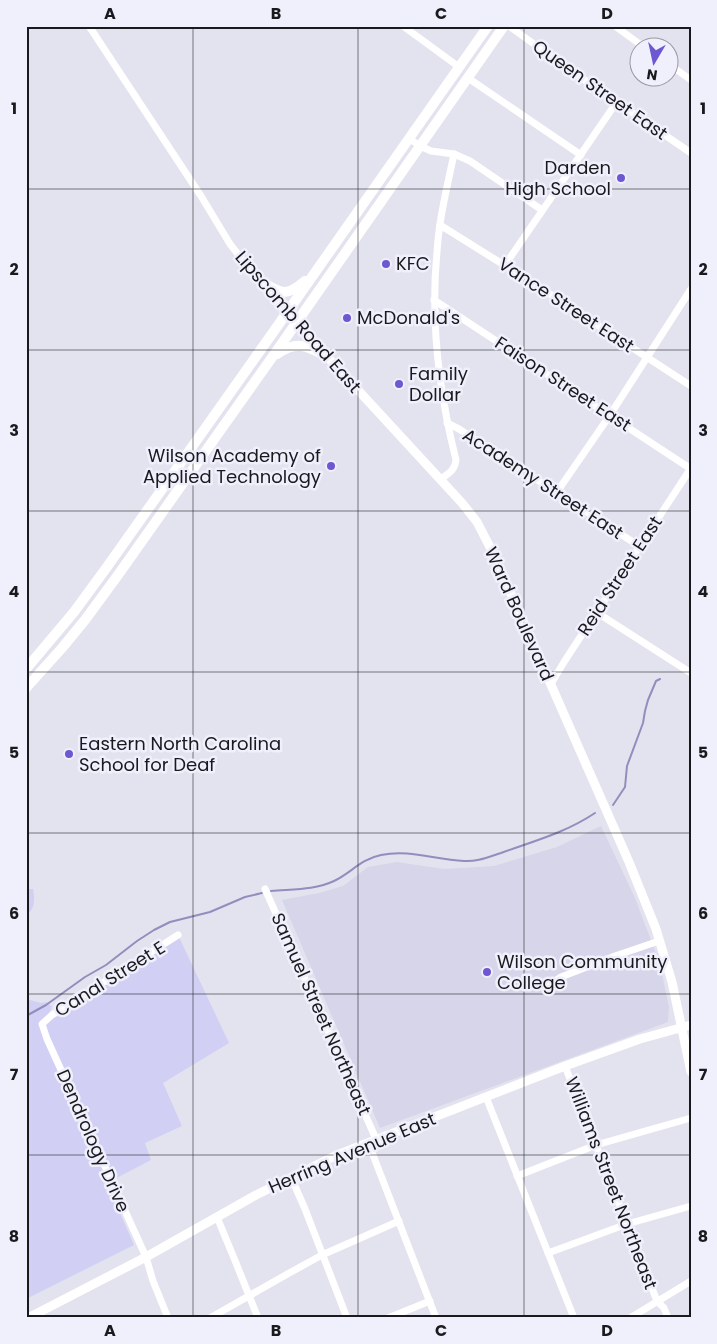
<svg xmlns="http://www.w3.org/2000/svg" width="717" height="1344" viewBox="0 0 717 1344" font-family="Poppins,sans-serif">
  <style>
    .built { fill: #d6d5e9 }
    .green { fill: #d1cff4 }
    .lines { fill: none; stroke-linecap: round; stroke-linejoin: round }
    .stream { stroke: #918ebd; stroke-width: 2 }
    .minor { stroke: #fff; stroke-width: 7 }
    .major { stroke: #fff; stroke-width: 9 }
    .highway { stroke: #fff; stroke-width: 10 }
    .grid { fill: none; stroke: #19191e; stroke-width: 1; stroke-opacity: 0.55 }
    .poi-dot { fill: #6d58d2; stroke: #f0f0fc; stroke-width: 2 }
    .labels { text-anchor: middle; stroke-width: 5; stroke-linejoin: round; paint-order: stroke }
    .street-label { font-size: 18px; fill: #19191e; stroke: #f0f0fc }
    .poi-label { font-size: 18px; fill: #19191e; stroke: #f0f0fc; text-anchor: start }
    .neatline { fill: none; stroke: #19191e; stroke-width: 2 }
    .grid-label { font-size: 16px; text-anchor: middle; font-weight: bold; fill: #19191e }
  </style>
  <rect width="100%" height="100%" fill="#e3e3ef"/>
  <!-- built -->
  <path class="built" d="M601,826L635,898L660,964L669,1007L668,1022L380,1128L282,900L319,893L343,886L368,867L397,862L444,869L494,866L557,847Z"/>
  <!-- green -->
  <g class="green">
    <path d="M26,889H33C35,899 35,909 26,916Z"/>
    <path d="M178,935L229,1043L163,1083L182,1126L145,1143L151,1160L107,1183L134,1245L26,1299V999L41,1003L47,1002L52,1007L49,1013Z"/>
  </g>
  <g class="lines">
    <!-- stream -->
    <g class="stream">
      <path d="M613,805L625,787L627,766L643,723L645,711L648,700L656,681L660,679"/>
      <path d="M271,891C292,889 315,890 334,881C351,873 361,859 381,855C410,849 435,860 464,861C477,862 488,857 501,853C534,841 565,833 595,813"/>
      <path d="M26,1016L46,1005L85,977L106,965L137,941L154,930L170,922L210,912L245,897L262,893"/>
    </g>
    <!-- minor -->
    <g class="minor">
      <path d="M89,26L201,196L230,244L270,295L287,313"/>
      <path d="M403,26L459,67"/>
      <path d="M509,26L567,68L691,153"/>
      <path d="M615,26L645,48"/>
      <path d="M670,65L691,80"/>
      <path d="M468,78L581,155"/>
      <path d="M410,139L420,146L431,151L454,154L470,161L542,210"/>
      <path d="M440,225L536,285L691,386"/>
      <path d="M505,265L616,103"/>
      <path d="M434,300L691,469"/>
      <path d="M447,423L459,429L639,546"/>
      <path d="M441,479C449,473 455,470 456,460C439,392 430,323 437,252C439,219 447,187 454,154"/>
      <path d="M557,492L610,415L691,289"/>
      <path d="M596,612L691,673"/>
      <path d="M551,684L564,662L691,468"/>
      <path d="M265,889L376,1139"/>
      <path d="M545,988L561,977L615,956L659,941"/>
      <path d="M565,1066L657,1301L664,1308L668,1318"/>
      <path d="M486,1097L574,1318"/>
      <path d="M368,1142L436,1318"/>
      <path d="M517,1176L596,1145L691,1118"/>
      <path d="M291,1177L305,1209L347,1318"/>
      <path d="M217,1217L236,1263L258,1318"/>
      <path d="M548,1253L627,1224L691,1206"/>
      <path d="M168,1318L153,1281L146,1257L47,1039L42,1024L52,1015L178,935"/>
      <path d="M210,1318L291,1272L322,1255L399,1221"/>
      <path d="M388,1318L430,1301"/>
      <path d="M630,1318L691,1281"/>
    </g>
    <!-- major -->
    <g class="major">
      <path d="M287,313L462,503L477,522L493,553L629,862L656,929L672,982L691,1072"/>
      <path d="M28,1318L146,1257L256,1195L337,1155L565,1066L640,1039L691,1025"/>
    </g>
    <!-- highway -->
    <g class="highway">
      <path d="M260,281C281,293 285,298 305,281"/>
      <path d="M277,354C296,341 305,345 324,355"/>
      <path d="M26,669L74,612L107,567L274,331L488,26"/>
      <path d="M26,688L62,648L85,620L118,575L285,339L504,26"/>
    </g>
  </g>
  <!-- grid -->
  <path class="grid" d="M193,26V1318M358,26V1318M524,26V1318M26,189H691M26,350H691M26,511H691M26,672H691M26,833H691M26,994H691M26,1155H691"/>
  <!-- markers -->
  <g class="poi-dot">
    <circle cx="621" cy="178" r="5"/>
    <circle cx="386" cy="264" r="5"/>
    <circle cx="347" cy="318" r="5"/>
    <circle cx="399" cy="384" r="5"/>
    <circle cx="331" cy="466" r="5"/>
    <circle cx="69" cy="754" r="5"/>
    <circle cx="487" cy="972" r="5"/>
  </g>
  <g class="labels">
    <!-- street labels -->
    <g class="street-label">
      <text transform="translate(600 90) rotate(35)" y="6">Queen Street East</text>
      <text transform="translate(566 305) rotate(33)" y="6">Vance Street East</text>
      <text transform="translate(298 322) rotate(49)" y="6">Lipscomb Road East</text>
      <text transform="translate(563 384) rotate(33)" y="6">Faison Street East</text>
      <text transform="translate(543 484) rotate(33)" y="6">Academy Street East</text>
      <text transform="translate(620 576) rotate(-57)" y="6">Reid Street East</text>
      <text transform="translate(519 614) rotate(66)" y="6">Ward Boulevard</text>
      <text transform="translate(110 979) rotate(-32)" y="6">Canal Street E</text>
      <text transform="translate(321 1014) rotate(66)" y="6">Samuel Street Northeast</text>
      <text transform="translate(93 1141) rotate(66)" y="6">Dendrology Drive</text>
      <text transform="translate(352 1153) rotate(-23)" y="6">Herring Avenue East</text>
      <text transform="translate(611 1183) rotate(69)" y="6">Williams Street Northeast</text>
    </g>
    <!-- poi labels -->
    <g class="poi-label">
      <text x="611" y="174" text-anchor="end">Darden<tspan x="611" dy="21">High School</tspan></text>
      <text x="396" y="270">KFC</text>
      <text x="357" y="324">McDonald's</text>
      <text x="409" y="380">Family<tspan x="409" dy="21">Dollar</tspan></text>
      <text x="321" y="462" text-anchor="end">Wilson Academy of<tspan x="321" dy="21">Applied Technology</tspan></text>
      <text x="79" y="750">Eastern North Carolina<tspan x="79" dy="21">School for Deaf</tspan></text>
      <text x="497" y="968">Wilson Community<tspan x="497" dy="21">College</tspan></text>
    </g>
  </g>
  <!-- border -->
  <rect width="717" height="1344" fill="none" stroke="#f0f0fc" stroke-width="55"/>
  <!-- north arrow -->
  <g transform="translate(654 62) rotate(189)"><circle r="24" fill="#f0f0fc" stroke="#9a9aa3"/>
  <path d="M0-4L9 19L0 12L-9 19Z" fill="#6d58d2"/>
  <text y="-8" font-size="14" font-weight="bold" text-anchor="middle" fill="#19191e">N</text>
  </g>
  <rect x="28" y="28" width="662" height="1288" class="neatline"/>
  <g class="grid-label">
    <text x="110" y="19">A</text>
    <text x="276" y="19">B</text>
    <text x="441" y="19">C</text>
    <text x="607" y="19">D</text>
    <text x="14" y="114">1</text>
    <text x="703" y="114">1</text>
    <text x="14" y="275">2</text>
    <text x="703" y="275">2</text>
    <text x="14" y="436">3</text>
    <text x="703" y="436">3</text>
    <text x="14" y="597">4</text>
    <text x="703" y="597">4</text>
    <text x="14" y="758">5</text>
    <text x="703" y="758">5</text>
    <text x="14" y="919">6</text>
    <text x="703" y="919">6</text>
    <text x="14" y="1080">7</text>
    <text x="703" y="1080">7</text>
    <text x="14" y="1242">8</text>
    <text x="703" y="1242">8</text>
    <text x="110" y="1336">A</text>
    <text x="276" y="1336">B</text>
    <text x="441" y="1336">C</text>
    <text x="607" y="1336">D</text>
  </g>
</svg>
